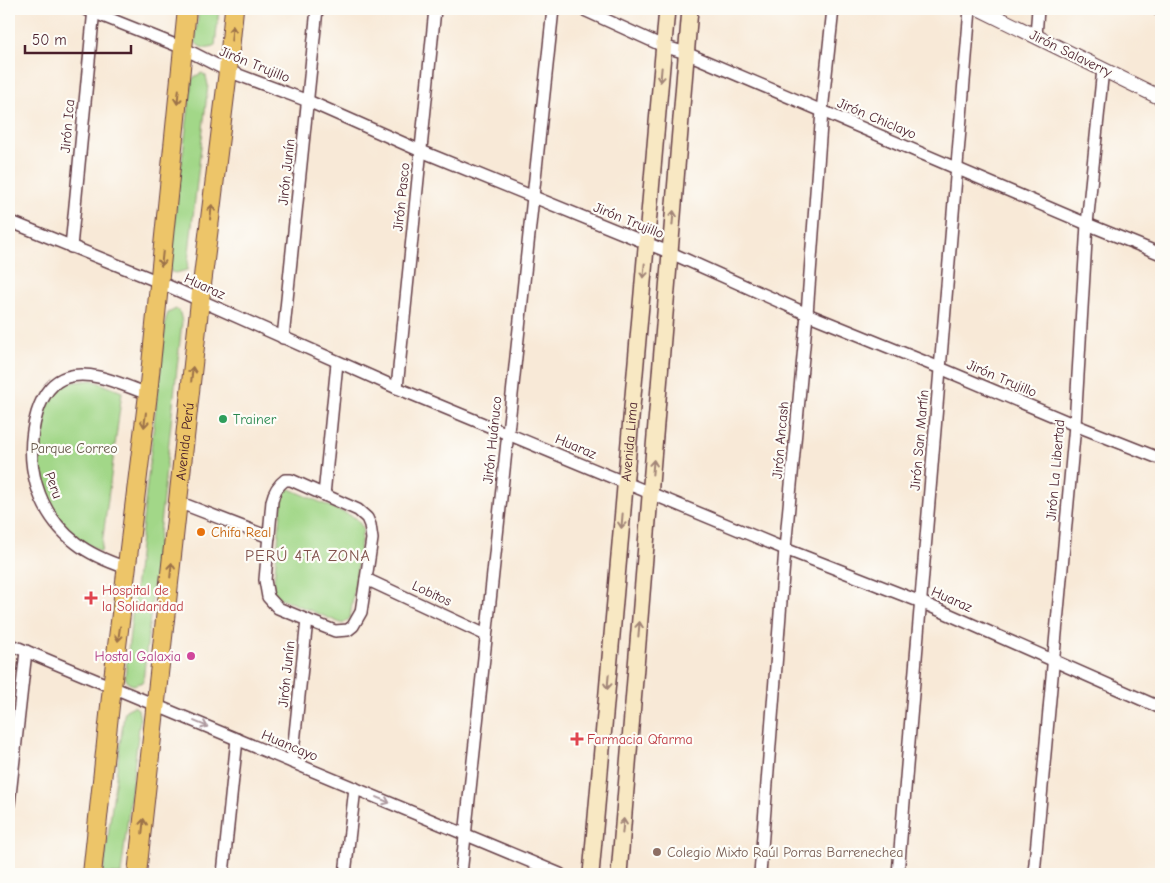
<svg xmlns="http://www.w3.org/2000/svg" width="1170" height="883" viewBox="0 0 1170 883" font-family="'Comic Neue',sans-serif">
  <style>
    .green { fill: #a2d788; stroke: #767b5a }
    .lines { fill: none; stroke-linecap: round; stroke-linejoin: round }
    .minor-casing { stroke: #643d45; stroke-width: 14 }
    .tertiary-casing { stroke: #643d45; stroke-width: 16 }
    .secondary-casing { stroke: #643d45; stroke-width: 18 }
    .primary-casing { stroke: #643d45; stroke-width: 20 }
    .minor { stroke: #fff; stroke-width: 11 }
    .tertiary { stroke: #fff; stroke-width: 14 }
    .secondary { stroke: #f8e8c3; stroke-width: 15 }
    .primary { stroke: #edc569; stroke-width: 18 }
    .oneway { stroke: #9c724a }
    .oneway2 { stroke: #a18477 }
    .oneway3 { stroke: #ae9aa0 }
    .leisure-dot { fill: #2e9e5b; stroke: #fdfcf7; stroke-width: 2 }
    .food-dot { fill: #e8710a; stroke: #fdfcf7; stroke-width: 2 }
    .health-dot { fill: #e0444e; stroke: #fdfcf7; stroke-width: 2 }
    .hotel-dot { fill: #d1479c; stroke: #fdfcf7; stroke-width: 2 }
    .education-dot { fill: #8d6e63; stroke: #fdfcf7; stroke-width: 2 }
    .labels { text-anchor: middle; stroke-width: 4.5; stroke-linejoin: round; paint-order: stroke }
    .street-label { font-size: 14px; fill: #4a1f2b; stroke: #fdfcf7 }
    .leisure-label { font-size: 14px; fill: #27864d; stroke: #fdfcf7; text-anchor: start }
    .park-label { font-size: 14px; fill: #645647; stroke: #fdfcf7 }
    .food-label { font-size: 14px; fill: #c56008; stroke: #fdfcf7; text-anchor: start }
    .health-label { font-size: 14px; fill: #be3a42; stroke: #fdfcf7; text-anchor: start }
    .hotel-label { font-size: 14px; fill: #b23c85; stroke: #fdfcf7; text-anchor: end }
    .education-label { font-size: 14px; fill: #785e54; stroke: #fdfcf7; text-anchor: start }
    .quarter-label { font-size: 16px; letter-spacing: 1px; fill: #80524c; stroke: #fdfcf7 }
  </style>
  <rect width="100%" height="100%" fill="#fdfcf7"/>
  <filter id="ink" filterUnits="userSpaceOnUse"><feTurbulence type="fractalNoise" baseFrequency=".02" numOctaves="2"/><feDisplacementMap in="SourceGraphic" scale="10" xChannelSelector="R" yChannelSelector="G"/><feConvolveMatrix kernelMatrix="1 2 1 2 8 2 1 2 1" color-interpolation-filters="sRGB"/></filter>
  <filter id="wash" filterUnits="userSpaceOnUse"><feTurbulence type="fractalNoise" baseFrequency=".0096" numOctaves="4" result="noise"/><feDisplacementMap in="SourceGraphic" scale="20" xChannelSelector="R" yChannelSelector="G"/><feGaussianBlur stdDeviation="1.12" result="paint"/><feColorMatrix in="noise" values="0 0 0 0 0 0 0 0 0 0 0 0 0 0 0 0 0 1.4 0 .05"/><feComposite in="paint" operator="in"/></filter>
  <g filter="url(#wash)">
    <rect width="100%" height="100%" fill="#f8e9d7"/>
    <!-- green -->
    <g class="green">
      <path d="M199,9H219L215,46C207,50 201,49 195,42Z"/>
      <path d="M202,73L206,76L208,85L187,270L176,273L171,272L169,265L192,81L194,77Z"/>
      <path d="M176,309L180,313L182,322L143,682L133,685L128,683L125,677L166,318L168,313Z"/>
      <path d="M92,380L122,392L101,552L78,539L53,512L37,484L33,448L40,413L51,392L67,383Z"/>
      <path d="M288,488L356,518L363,528L350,618L343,624L280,598L273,590L283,493Z"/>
      <path d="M134,706L138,709L140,719L121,874H103L124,715L126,710Z"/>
    </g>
  </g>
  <g filter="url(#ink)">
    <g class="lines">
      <defs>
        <g id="minor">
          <path d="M85,9L183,48L228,71L308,101L421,151L671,253L807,314L940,368L1075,425L1161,459"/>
          <path d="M582,9L663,46L686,53L1087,224L1161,254"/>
          <path d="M1157,9L1161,11"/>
          <path d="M1036,36L1038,9"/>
          <path d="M9,221L159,282L397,388L785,549L921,602L1161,708"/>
          <path d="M71,247L94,9"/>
          <path d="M283,338L317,9"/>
          <path d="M397,388L435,9"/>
          <path d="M285,480H291L358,510L367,518L370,525L372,539L361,612L353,626L348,630L335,631L307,620L278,608L268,597L265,580L272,501C274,492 277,486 285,480Z"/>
          <path d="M324,495L337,363"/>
          <path d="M178,502L269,537"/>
          <path d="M127,568C109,562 91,555 76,543C36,512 23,461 37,413C42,397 50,382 67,377C93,369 124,386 148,394"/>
          <path d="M366,579L486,635"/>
          <path d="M9,644L560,874"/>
          <path d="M292,762L307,620"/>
          <path d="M9,804L26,651"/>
          <path d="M223,874L237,739"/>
          <path d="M345,874L355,788"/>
          <path d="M461,874L553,9"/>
          <path d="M760,874L785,549L807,314L822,111L833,9"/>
          <path d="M898,874L970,9"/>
          <path d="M1034,874L1075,425L1087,224L1103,69"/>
        </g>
        <path id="tertiary" d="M980,9L1161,98"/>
        <g id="secondary">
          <path id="s1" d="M591,874L667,9"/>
          <path d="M619,874L690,9"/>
        </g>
        <g id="primary">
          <path d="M92,874L112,687L148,394L187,9"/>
          <path id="s2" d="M137,874L200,301L228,71L234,9"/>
        </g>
      </defs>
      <!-- minor casing -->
      <use href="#minor" class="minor-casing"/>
      <!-- tertiary casing -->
      <use href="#tertiary" class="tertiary-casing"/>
      <!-- secondary casing -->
      <use href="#secondary" class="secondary-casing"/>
      <!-- primary casing -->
      <use href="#primary" class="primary-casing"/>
      <!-- minor -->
      <use href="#minor" class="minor"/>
      <!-- tertiary -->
      <use href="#tertiary" class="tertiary"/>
      <!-- secondary -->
      <use href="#secondary" class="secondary"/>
      <!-- primary -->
      <use href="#primary" class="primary"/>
    </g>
    <!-- one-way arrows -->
    <defs><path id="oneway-shaft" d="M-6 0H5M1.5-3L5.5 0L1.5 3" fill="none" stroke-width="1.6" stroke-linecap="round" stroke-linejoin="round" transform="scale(1.25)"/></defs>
    <g class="oneway">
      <use href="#oneway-shaft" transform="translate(232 33) rotate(-85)"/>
      <use href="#oneway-shaft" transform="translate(178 97) rotate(96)"/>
      <use href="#oneway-shaft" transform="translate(211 212) rotate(-83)"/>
      <use href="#oneway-shaft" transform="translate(162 259) rotate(96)"/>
      <use href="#oneway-shaft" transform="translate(192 374) rotate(-84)"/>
      <use href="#oneway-shaft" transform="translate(145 420) rotate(97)"/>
      <use href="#oneway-shaft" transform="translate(171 570) rotate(-84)"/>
      <use href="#oneway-shaft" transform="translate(119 634) rotate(98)"/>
      <use href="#oneway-shaft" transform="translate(143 826) rotate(-84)"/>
    </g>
    <g class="oneway2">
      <use href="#oneway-shaft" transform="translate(661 75) rotate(95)"/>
      <use href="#oneway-shaft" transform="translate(673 218) rotate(-85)"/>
      <use href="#oneway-shaft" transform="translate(644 271) rotate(95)"/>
      <use href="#oneway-shaft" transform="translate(653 467) rotate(-85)"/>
      <use href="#oneway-shaft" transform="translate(622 521) rotate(95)"/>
      <use href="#oneway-shaft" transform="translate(639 629) rotate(-85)"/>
      <use href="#oneway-shaft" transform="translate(608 682) rotate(95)"/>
      <use href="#oneway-shaft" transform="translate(623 826) rotate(-85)"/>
    </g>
    <g class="oneway3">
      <use href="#oneway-shaft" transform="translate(201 724) rotate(23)"/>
      <use href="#oneway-shaft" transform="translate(383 800) rotate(23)"/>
    </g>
  </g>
  <!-- markers -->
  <circle class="leisure-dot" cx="223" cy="419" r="5"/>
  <circle class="food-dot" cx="201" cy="532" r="5"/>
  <g class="health-dot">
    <path d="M88.5 590.5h5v5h5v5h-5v5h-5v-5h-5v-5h5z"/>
    <path d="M574.5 731.5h5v5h5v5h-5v5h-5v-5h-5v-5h5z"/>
  </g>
  <circle class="hotel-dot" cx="191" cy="656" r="5"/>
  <circle class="education-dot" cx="657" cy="852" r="5"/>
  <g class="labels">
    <!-- street labels -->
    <g class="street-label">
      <text transform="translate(1071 53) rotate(26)" y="5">Jirón Salaverry</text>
      <text transform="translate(255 64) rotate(22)" y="5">Jirón Trujillo</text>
      <text transform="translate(877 118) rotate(23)" y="5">Jirón Chiclayo</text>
      <text transform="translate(67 126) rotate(-85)" y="5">Jirón Ica</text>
      <text transform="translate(286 172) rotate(-84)" y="5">Jirón Junín</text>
      <text transform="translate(401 197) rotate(-84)" y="5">Jirón Pasco</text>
      <text transform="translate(629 220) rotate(22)" y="5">Jirón Trujillo</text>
      <text transform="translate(205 286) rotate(25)" y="5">Huaraz</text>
      <text transform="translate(1002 378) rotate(23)" y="5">Jirón Trujillo</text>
      <text transform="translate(492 440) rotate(-84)" y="5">Jirón Huánuco</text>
      <text transform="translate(780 440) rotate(-85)" y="5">Jirón Ancash</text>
      <text transform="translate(919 440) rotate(-85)" y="5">Jirón San Martín</text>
      <text dy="5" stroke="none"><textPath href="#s2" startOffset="435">Avenida Perú</textPath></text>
      <text dy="5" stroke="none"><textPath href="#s1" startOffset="434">Avenida Lima</textPath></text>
      <text transform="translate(576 446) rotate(23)" y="5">Huaraz</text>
      <text transform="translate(1055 470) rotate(-85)" y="5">Jirón La Libertad</text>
      <text transform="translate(54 485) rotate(70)" y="5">Peru</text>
      <text transform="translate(432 593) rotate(25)" y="5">Lobitos</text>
      <text transform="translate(952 599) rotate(24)" y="5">Huaraz</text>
      <text transform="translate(286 674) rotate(-84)" y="5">Jirón Junín</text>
      <text transform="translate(290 745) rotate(23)" y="5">Huancayo</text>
    </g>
    <!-- leisure labels -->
    <g class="leisure-label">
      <text x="233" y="424">Trainer</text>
    </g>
    <!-- park labels -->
    <g class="park-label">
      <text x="74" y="453">Parque Correo</text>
    </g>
    <!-- food labels -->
    <g class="food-label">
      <text x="211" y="537">Chifa Real</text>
    </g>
    <!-- health labels -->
    <g class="health-label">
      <text x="102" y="595">Hospital de<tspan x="102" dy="16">la Solidaridad</tspan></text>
      <text x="587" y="744">Farmacia Qfarma</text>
    </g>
    <!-- hotel labels -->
    <g class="hotel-label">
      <text x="181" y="661">Hostal Galaxia</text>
    </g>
    <!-- education labels -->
    <g class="education-label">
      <text x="667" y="857">Colegio Mixto Raúl Porras Barrenechea</text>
    </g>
    <!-- quarter labels -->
    <g class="quarter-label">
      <text x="308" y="561">PERÚ 4TA ZONA</text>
    </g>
  </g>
  <!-- margin -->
  <rect width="1170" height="883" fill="none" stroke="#fdfcf7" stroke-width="30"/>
  <!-- scale -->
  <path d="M25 45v8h106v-8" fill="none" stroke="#4a1f2b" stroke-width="2.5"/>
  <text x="32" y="45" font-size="15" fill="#4a1f2b" stroke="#fdfcf7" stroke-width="4" paint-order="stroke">50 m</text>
</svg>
